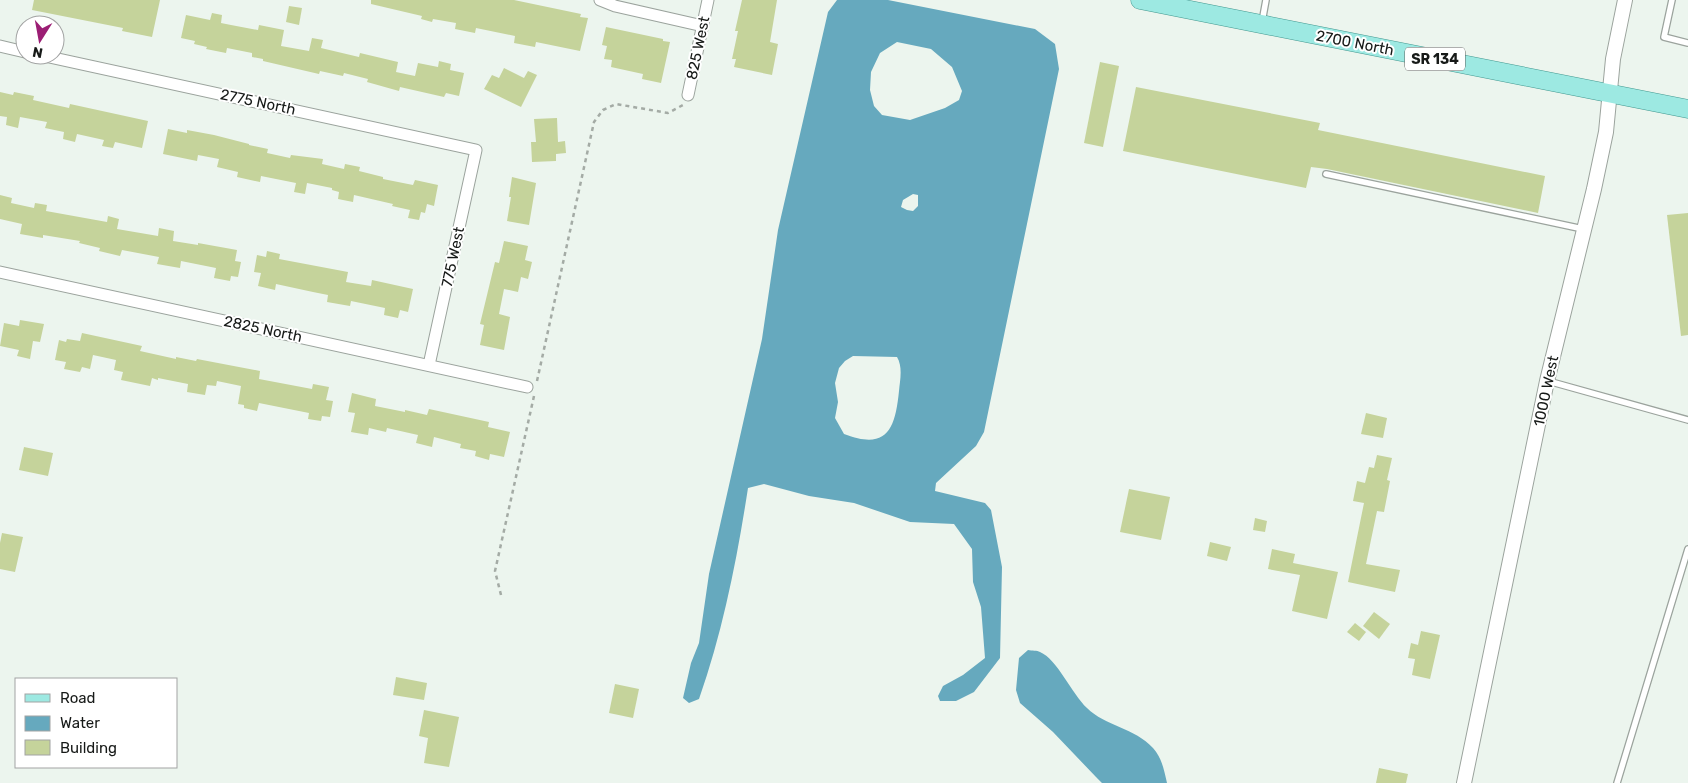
<svg xmlns="http://www.w3.org/2000/svg" width="1688" height="783" viewBox="0 0 1688 783" font-family="Rubik,sans-serif">
  <style>
    .water { fill: #66a9be; fill-rule: evenodd }
    .building { fill: #c5d39b }
    .lines { fill: none; stroke-linecap: round; stroke-linejoin: round }
    .service-casing { stroke: #9ba39d; stroke-width: 8 }
    .minor-casing { stroke: #9ba39d; stroke-width: 13 }
    .tertiary-casing { stroke: #9ba39d; stroke-width: 16 }
    .primary-casing { stroke: #43978f; stroke-width: 19 }
    .path { stroke: #a4aba5; stroke-width: 2.5; stroke-dasharray: 4 4; stroke-linecap: butt }
    .service { stroke: #fff; stroke-width: 5.5 }
    .minor { stroke: #fff; stroke-width: 11 }
    .tertiary { stroke: #fff; stroke-width: 14 }
    .primary { stroke: #9de9e2; stroke-width: 18 }
    .labels { text-anchor: middle; stroke-width: 4; stroke-linejoin: round; paint-order: stroke }
    .shield { fill: #fff; stroke: #5d5f5d; stroke-width: 1 }
    .shield-label { font-size: 14px; font-weight: bold; fill: #171a18 }
    .street-label { font-size: 15px; fill: #171a18; stroke: #fff }
  </style>
  <rect width="100%" height="100%" fill="#ecf5ee"/>
  <!-- water -->
  <g class="water">
    <path d="M837,0H888L1035,29L1055,44L1059,69L984,432L976,446L936,483L935,491L985,503L991,510L1002,567L1000,658L974,692L956,701H940L938,696L943,686L963,675L985,658L981,607L973,582L972,549L954,524L910,522L854,503L809,496L764,484L748,488C737,559 723,631 699,699L689,703L683,698L691,663L699,643L709,574L762,339L778,230L828,12ZM897,42L931,49L952,67L962,91L959,100L945,108L910,120L882,115L874,106L870,90L871,72L880,53ZM913,194L918,195V206L913,211L907,210L901,207L903,200ZM853,356L897,357C903,367 900,380 899,391C895,431 886,450 844,434L835,418L838,402L835,383L839,368L845,361Z"/>
    <path d="M1028,650C1032,651 1037,650 1040,652C1057,659 1072,694 1087,708C1105,726 1135,728 1153,748C1162,758 1164,770 1167,783H1102L1096,777L1053,732L1020,703L1016,690L1019,658Z"/>
  </g>
  <!-- building -->
  <g class="building">
    <path d="M34,0H160L152,37L122,31L123,28L32,10Z"/>
    <path d="M371,0H514L581,14L580,17L588,18L580,51L536,42L535,47L514,43L515,36L476,28L475,33L455,29L456,23L433,19L432,22L421,19L422,16L371,4Z"/>
    <path d="M742,0H777L770,42L778,44L772,75L734,67L736,59H732L738,31H735Z"/>
    <path d="M289,6L302,8L299,25L286,22Z"/>
    <path d="M212,13L222,15L221,23L231,25L258,30L259,25L284,30L281,46L309,51L312,38L323,40L321,48L359,57L360,53L398,62L396,72L415,76L418,63L438,67L439,61L451,64L450,70L464,73L459,96L446,93L444,97L400,87L399,91L367,82L368,79L344,73L343,76L320,71L319,74L263,61V59L252,57V53L227,48L226,53L206,49L207,47L194,44L195,41L181,38L186,15L210,20Z"/>
    <path d="M606,27L663,39V41L670,42L661,83L642,79L643,74L611,67L612,60L604,59L607,46L602,45Z"/>
    <path d="M1100,62L1119,66L1103,147L1084,143Z"/>
    <path d="M504,68L524,78L528,71L537,75L521,107L484,89L492,75L499,78Z"/>
    <path d="M1136,87L1320,123L1318,130L1545,176L1538,213L1327,169L1311,167L1306,188L1123,151Z"/>
    <path d="M0,92L13,95L14,92L34,96L33,100L69,108L70,104L148,121L142,148L115,142L113,148L102,146L104,140L77,134L75,142L63,139L64,132L45,128L47,122L20,117L18,128L6,125L7,117L0,116Z"/>
    <path d="M557,118L558,142L565,141L566,153L556,154V161L532,162L531,142H536L534,119Z"/>
    <path d="M168,129L187,133V130L214,135L249,144V145L268,149L267,153L290,158L291,155L323,159L322,164L344,169L345,164L360,167L359,171L383,177V179L413,185L415,180L438,185L434,206L427,204L425,213L421,212L419,220L408,218L410,210L392,206L393,204L354,195L353,202L338,199L339,192L332,190V188L307,183L305,194L294,192L296,183L261,176L260,182L237,177L238,172L217,167L219,159L198,155L197,161L163,154Z"/>
    <path d="M512,177L536,183L529,225L507,221L511,197H509Z"/>
    <path d="M0,195L12,198L11,203L34,208L35,203L47,205L46,211L107,222L108,216L119,219L117,229L158,236L159,228L174,231L173,241L198,245V243L237,250L235,261L241,262L238,277L231,276L230,281L214,278L216,268L181,261L180,268L157,264L159,257L122,250L120,256L99,251L100,248L79,243L80,241L43,235V238L20,234L22,224L0,219Z"/>
    <path d="M1688,213V335L1681,336L1667,215Z"/>
    <path d="M504,241L528,246L525,260L532,262L528,279L521,277L518,292L504,289L499,314L510,317L504,350L480,345L484,325L480,324L495,262L499,263Z"/>
    <path d="M267,251L280,254L279,259L348,272L346,282L371,286L372,280L413,289L408,312L400,310L398,318L384,315L385,308L351,301L350,306L327,302L328,295L313,292L276,284L275,290L258,286L261,273L254,272L257,255L266,257Z"/>
    <path d="M20,320L44,324L40,342L33,341L30,359L17,356L19,350L0,346L4,323L19,326Z"/>
    <path d="M82,333L142,346L140,351L176,359V357L196,361L197,359L260,371L259,379L312,389L313,384L329,387L326,400L333,401L330,417L322,416L321,421L308,419L309,413L259,403L257,411L244,408V405L238,404L241,386L217,381L216,386L207,385L205,395L187,392L188,384L158,378V380L152,378L150,386L121,380L123,372L114,370L116,360L93,355L90,369L82,367L80,372L64,369L66,362L55,360L59,340L66,342L67,339L80,341Z"/>
    <path d="M352,393L376,399L375,406L405,412V410L427,415L429,409L489,422L488,427L510,432L504,457L490,454L489,460L475,456L476,451L460,448L461,444L434,437L432,447L416,443L418,435L387,428L386,432L369,428L368,435L351,432L355,413L348,412Z"/>
    <path d="M1366,413L1387,418L1383,438L1361,434Z"/>
    <path d="M24,447L53,453L48,476L19,470Z"/>
    <path d="M1377,455L1392,458L1387,480L1390,481L1384,512L1377,511L1366,564L1400,570L1395,592L1348,582L1364,503L1353,501L1357,481L1365,483L1369,467L1374,468Z"/>
    <path d="M1129,489L1170,497L1161,540L1120,532Z"/>
    <path d="M1255,518L1267,521L1265,532L1253,530Z"/>
    <path d="M2,533L23,537L15,572L0,569V543Z"/>
    <path d="M1210,542L1231,547L1227,561L1207,556Z"/>
    <path d="M1272,549L1295,554L1293,563L1338,572L1327,619L1292,611L1300,575L1268,569Z"/>
    <path d="M1374,612L1390,624L1379,639L1363,626Z"/>
    <path d="M1355,623L1366,632L1359,641L1347,632Z"/>
    <path d="M1421,631L1440,635L1430,679L1412,675L1415,659L1408,658L1411,643L1418,645Z"/>
    <path d="M396,677L427,683L424,700L393,695Z"/>
    <path d="M615,684L639,689L633,718L609,713Z"/>
    <path d="M424,710L459,717L449,767L424,763L428,738L419,736Z"/>
    <path d="M1379,768L1408,774L1406,783H1376Z"/>
  </g>
  <g class="lines">
    <defs>
      <g id="service">
        <path d="M1672,0L1664,37L1688,43"/>
        <path d="M1262,22L1266,0"/>
        <path d="M1326,174L1583,229"/>
        <path d="M1548,381L1688,420"/>
        <path d="M1617,783L1688,549"/>
      </g>
      <g id="minor">
        <path d="M600,0L615,6L703,26"/>
        <path d="M0,46L25,52"/>
        <path d="M40,55L476,150L429,365"/>
        <path d="M688,95L708,0"/>
        <path d="M0,272L527,387"/>
      </g>
      <path id="tertiary" d="M1464,783L1547,381L1594,189L1606,132L1613,59L1625,0"/>
      <path id="primary" d="M1140,0L1688,109"/>
    </defs>
    <!-- service casing -->
    <use href="#service" class="service-casing"/>
    <!-- minor casing -->
    <use href="#minor" class="minor-casing"/>
    <!-- tertiary casing -->
    <use href="#tertiary" class="tertiary-casing"/>
    <!-- primary casing -->
    <use href="#primary" class="primary-casing"/>
    <!-- path -->
    <g class="path">
      <path d="M537,381L594,122L603,110L616,104L668,113L683,105"/>
      <path d="M501,595L495,571L534,396"/>
    </g>
    <!-- service -->
    <use href="#service" class="service"/>
    <!-- minor -->
    <use href="#minor" class="minor"/>
    <!-- tertiary -->
    <use href="#tertiary" class="tertiary"/>
    <!-- primary -->
    <use href="#primary" class="primary"/>
  </g>
  <g class="labels">
    <!-- shield labels -->
    <rect class="shield" x="1405" y="47.5" width="60" height="23" rx="4"/>
    <g class="shield-label">
      <text x="1435" y="64">SR 134</text>
    </g>
    <!-- street labels -->
    <g class="street-label">
      <text transform="translate(1355 43) rotate(11)" y="5">2700 North</text>
      <text transform="translate(698 48) rotate(-78)" y="5">825 West</text>
      <text transform="translate(258 102) rotate(12)" y="5">2775 North</text>
      <text transform="translate(453 257) rotate(-78)" y="5">775 West</text>
      <text transform="translate(263 329) rotate(12)" y="5">2825 North</text>
      <text transform="translate(1546 391) rotate(-78)" y="5">1000 West</text>
    </g>
  </g>
  <!-- legend -->
  <rect x="15" y="678" width="162" height="90" fill="#ffffff" stroke="#a2a3a3"/>
  <rect x="25" y="694" width="25" height="8" fill="#9de9e2" stroke="#a2a3a3"/>
  <text x="60" y="703" font-size="15" fill="#171a18">Road</text>
  <rect x="25" y="716" width="25" height="15" fill="#66a9be" stroke="#a2a3a3"/>
  <text x="60" y="728" font-size="15" fill="#171a18">Water</text>
  <rect x="25" y="740" width="25" height="15" fill="#c5d39b" stroke="#a2a3a3"/>
  <text x="60" y="753" font-size="15" fill="#171a18">Building</text>
  <!-- north arrow -->
  <g transform="translate(40 40) rotate(191)"><circle r="24" fill="#ffffff" stroke="#a2a3a3"/>
  <path d="M0-4L9 19L0 12L-9 19Z" fill="#9b1e74"/>
  <text y="-8" font-size="14" font-weight="bold" text-anchor="middle" fill="#171a18">N</text>
  </g>
</svg>
